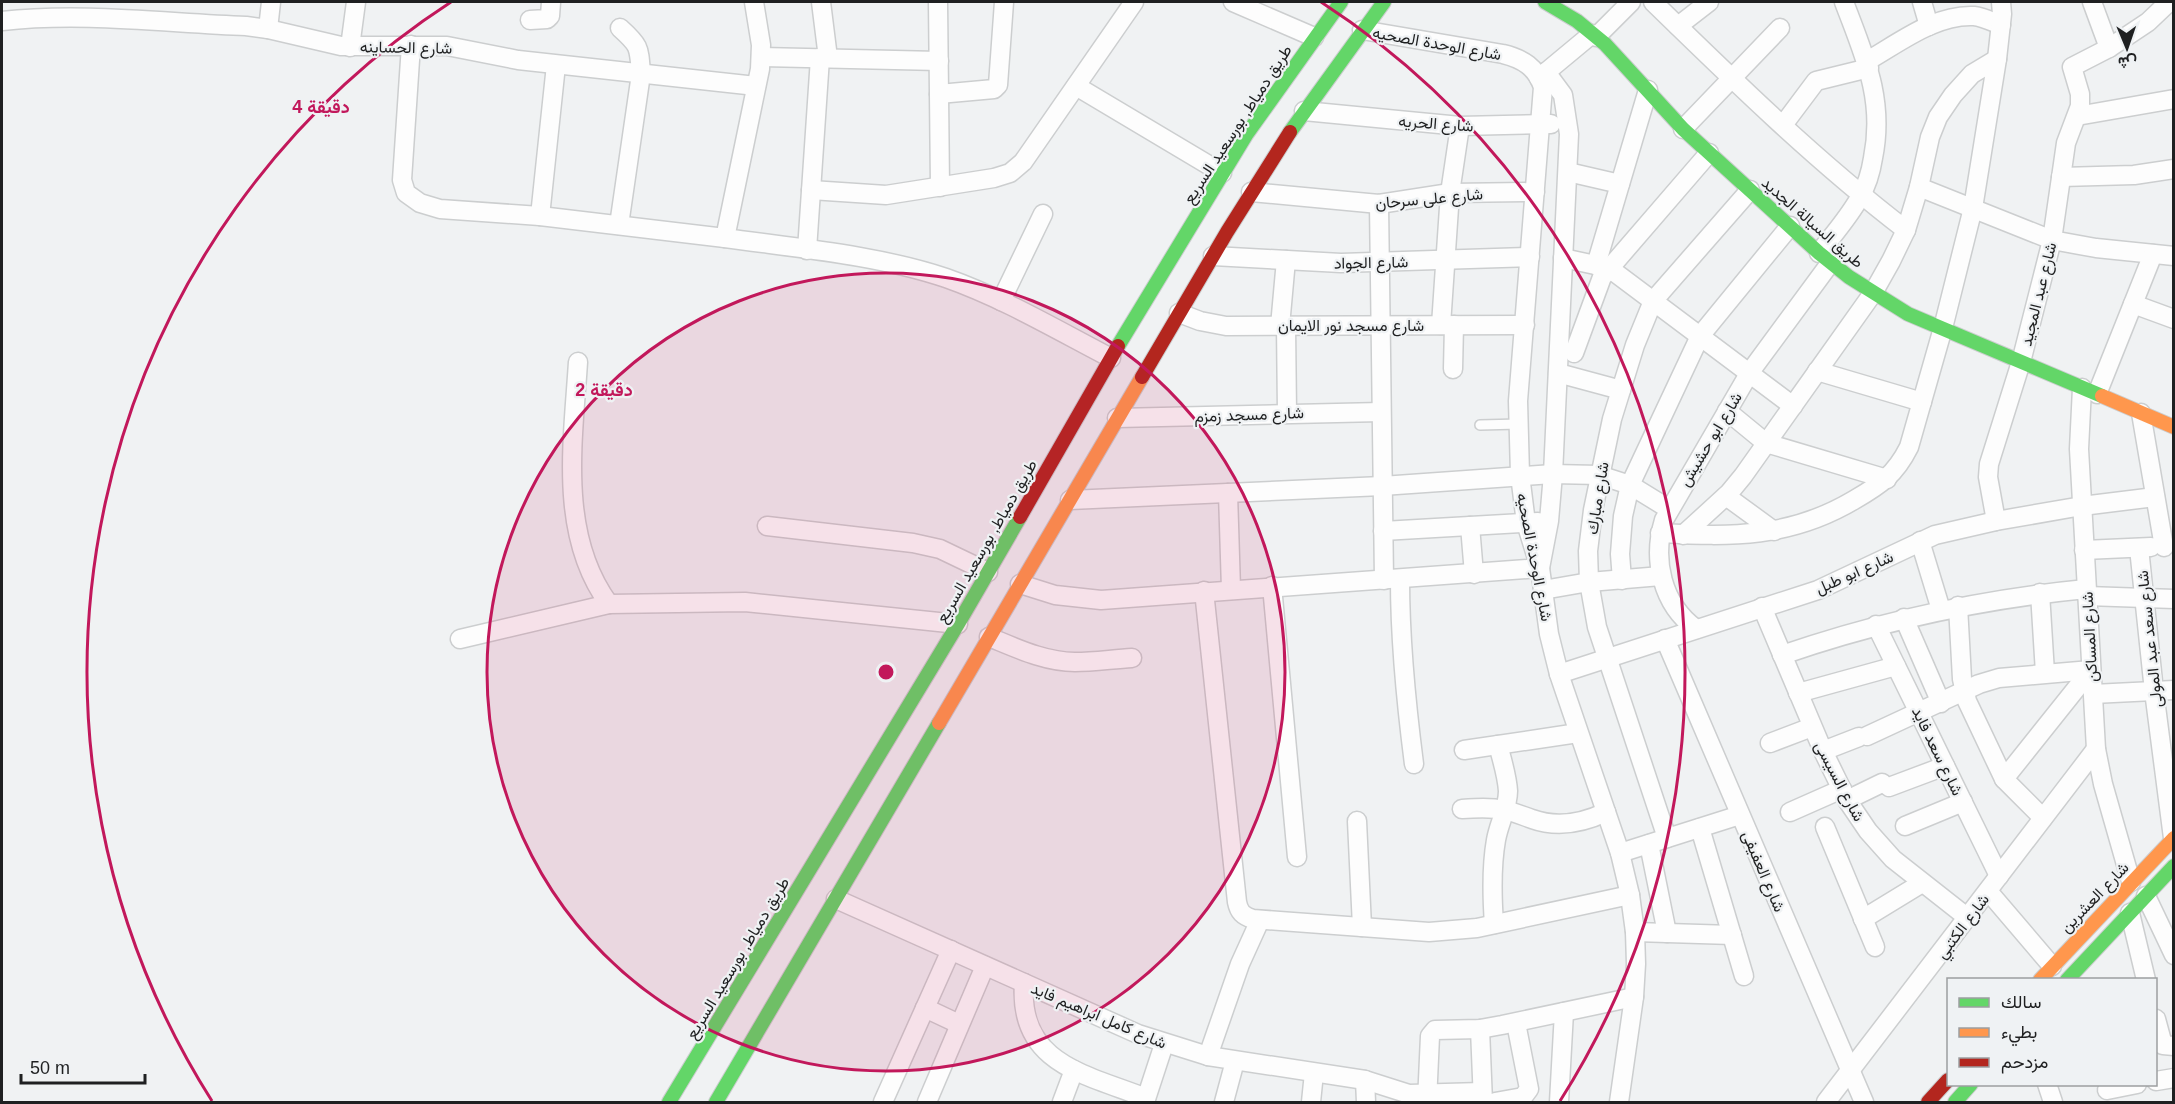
<svg xmlns="http://www.w3.org/2000/svg" width="2175" height="1104" viewBox="0 0 2175 1104" font-family="Arial,Vazirmatn,sans-serif">
  <style>
    .lines { fill: none; stroke-linecap: round; stroke-linejoin: round }
    .lane-casing { stroke: #cccecf; stroke-width: 12 }
    .street-casing { stroke: #cccecf; stroke-width: 21 }
    .fast-casing { stroke: #cccecf; stroke-width: 16 }
    .slow-casing { stroke: #cccecf; stroke-width: 16 }
    .jam-casing { stroke: #cccecf; stroke-width: 16 }
    .lane { stroke: #fdfdfd; stroke-width: 9 }
    .street { stroke: #fdfdfd; stroke-width: 18 }
    .fast { stroke: #63d668; stroke-width: 14 }
    .slow { stroke: #ff974d; stroke-width: 14 }
    .jam { stroke: #b3261e; stroke-width: 14 }
    .ring { fill: none; stroke: #c2185b; stroke-width: 3 }
    .labels { text-anchor: middle; stroke-width: 4.5; stroke-linejoin: round; paint-order: stroke }
    .street-label { font-size: 16px; fill: #1f2021; stroke: #eff2f4 }
    .centre { fill: #c2185b; stroke: #eff2f4; stroke-width: 3 }
    .ring-label { font-size: 18px; text-anchor: middle; font-weight: bold; fill: #c2185b; stroke: #eff2f4; stroke-width: 4.5; stroke-linejoin: round; paint-order: stroke }
  </style>
  <rect width="100%" height="100%" fill="#f0f2f3"/>
  <g class="lines">
    <defs>
      <path id="lane" d="M1480,425L1519,424"/>
      <g id="street">
        <path d="M754,2L761,45L760,69L725,238C796,248 878,255 946,278C1003,298 1057,330 1111,358"/>
        <path d="M821,2L828,58"/>
        <path d="M938,2L940,187"/>
        <path d="M1233,2L1314,37"/>
        <path d="M1653,2C1734,81 1816,161 1906,230"/>
        <path d="M1922,2L1929,26"/>
        <path d="M2092,2L2109,48"/>
        <path d="M530,20L547,19L550,16L551,2"/>
        <path d="M2,21C82,12 166,23 246,26L268,29L341,46H447L518,60L756,86"/>
        <path d="M1678,26L1709,2"/>
        <path d="M268,29L271,2"/>
        <path d="M1362,30L1503,54C1523,59 1536,67 1543,87L1518,401L1520,475L1526,523L1540,568L1549,634L1559,674L1620,853L1630,895L1635,932L1636,964L1634,997L1619,1102"/>
        <path d="M1596,37L1631,2"/>
        <path d="M411,45L402,180L406,193L420,203L440,209L540,216L725,238"/>
        <path d="M350,47L356,2"/>
        <path d="M761,57L939,61"/>
        <path d="M1867,61C1899,43 1935,14 1974,16C1983,17 1993,22 2001,25"/>
        <path d="M1539,78L1592,34"/>
        <path d="M1076,86L1222,173"/>
        <path d="M939,94L994,89L998,85L1004,2"/>
        <path d="M1304,111L1460,126L1551,124"/>
        <path d="M2077,116L2174,99"/>
        <path d="M1783,125L1816,81L1869,68"/>
        <path d="M1683,129L1780,28"/>
        <path d="M1568,172L1620,184"/>
        <path d="M2061,177L2134,175L2174,169"/>
        <path d="M1919,187L2052,240L2096,248L2174,256"/>
        <path d="M811,190L886,195L994,178L1010,173L1023,162L1134,2"/>
        <path d="M1251,192L1379,204L1450,193L1535,192"/>
        <path d="M1379,204L1384,580"/>
        <path d="M540,216L556,65"/>
        <path d="M619,225L641,74C639,47 640,46 620,28"/>
        <path d="M807,250L820,58"/>
        <path d="M1819,253C1833,235 1849,217 1860,197C1867,185 1871,171 1873,158C1885,99 1864,55 1844,2"/>
        <path d="M1213,256L1341,263L1530,257"/>
        <path d="M1563,258L1609,268L1793,406"/>
        <path d="M1596,265L1648,90"/>
        <path d="M1001,301L1043,214"/>
        <path d="M2133,304L2174,319"/>
        <path d="M1179,313L1200,321L1226,326L1525,325"/>
        <path d="M1441,325L1450,193L1460,126"/>
        <path d="M1280,326L1286,260"/>
        <path d="M1286,326L1287,413"/>
        <path d="M1574,353L1602,277L1709,153"/>
        <path d="M578,362C573,442 558,535 609,604L745,602L958,624"/>
        <path d="M1453,369L1454,325"/>
        <path d="M1817,371L1922,402"/>
        <path d="M1558,373L1621,390"/>
        <path d="M2082,388L2079,449L2096,749L2103,784L2131,882"/>
        <path d="M2097,394L2153,254"/>
        <path d="M1727,411L1766,443L1887,479"/>
        <path d="M2141,413L2164,547"/>
        <path d="M1117,418L1381,412"/>
        <path d="M1228,493L1231,589"/>
        <path d="M1726,496L1774,531"/>
        <path d="M1070,500L1382,486L1553,474L1599,475L1630,485L1669,509"/>
        <path d="M1996,521L1988,477L1989,464L2021,362L2052,240L2066,143L2080,106V94L2072,67L2109,48L2148,22L2169,2"/>
        <path d="M767,526L913,543L940,549L988,572"/>
        <path d="M1470,526L1474,574"/>
        <path d="M1383,531L1538,522"/>
        <path d="M1660,533C1732,537 1790,538 1854,500C1880,485 1895,475 1909,447L1943,328L1973,208L1997,59L2002,14L2001,2"/>
        <path d="M1683,535L1729,493L1743,476L1873,293L1891,261L1906,230L1919,187L1930,137L1938,117L1953,95L1972,74L1997,59"/>
        <path d="M1920,541L1941,610"/>
        <path d="M2139,548L2154,691L2173,838"/>
        <path d="M2084,550L2151,547"/>
        <path d="M1400,580C1400,642 1406,702 1414,764"/>
        <path d="M1622,580L1620,554L1623,516L1630,485L1700,336L1790,226"/>
        <path d="M1020,584L1055,595L1101,600L1540,568L1549,521L1553,474L1569,134L1563,95L1546,72"/>
        <path d="M1272,586L1297,857"/>
        <path d="M1543,590L1589,582L1661,576"/>
        <path d="M1204,591L1237,902C1239,912 1243,916 1253,919L1429,932L1477,928L1630,895"/>
        <path d="M2040,593L2045,673"/>
        <path d="M2087,596L2174,599"/>
        <path d="M1958,606L1962,679L1967,701L2004,779L2043,818"/>
        <path d="M1762,607L1823,751L1847,800L1868,831L1893,859L1968,918"/>
        <path d="M1904,618L1941,703"/>
        <path d="M1876,625L1999,876"/>
        <path d="M1696,629C1662,604 1652,560 1664,520L1750,372L1831,262"/>
        <path d="M989,637C1016,648 1045,662 1075,662C1094,662 1113,659 1132,658"/>
        <path d="M460,639L609,604"/>
        <path d="M1665,639L1864,1102"/>
        <path d="M1782,655C1881,621 1982,599 2086,589"/>
        <path d="M1559,674L1818,590L1935,535L1996,521L2082,506L2155,497"/>
        <path d="M1798,693L1896,666"/>
        <path d="M2093,694L2174,690"/>
        <path d="M1867,736L1979,684L1999,678L2091,670"/>
        <path d="M1770,743L1812,727"/>
        <path d="M1464,750L1578,733"/>
        <path d="M1823,751L1859,737"/>
        <path d="M2004,779L2091,670"/>
        <path d="M1889,787L1945,766"/>
        <path d="M1847,800L1882,783"/>
        <path d="M1462,809C1476,808 1490,807 1505,810C1514,812 1523,816 1532,819C1557,828 1583,823 1606,812"/>
        <path d="M1790,812L1842,789"/>
        <path d="M1357,821L1362,927"/>
        <path d="M1905,826L1963,802"/>
        <path d="M1825,827L1875,947"/>
        <path d="M1700,828L1744,976"/>
        <path d="M1667,838L1597,627L1589,582L1588,551L1593,510L1612,419L1635,345L1653,301L1750,190"/>
        <path d="M1649,844L1667,933"/>
        <path d="M1620,853L1740,815"/>
        <path d="M1988,891L2052,966"/>
        <path d="M2146,896L2174,955"/>
        <path d="M836,899L1138,1034L1208,1056L1365,1080L1409,1094L1482,1092"/>
        <path d="M2130,913L2146,980"/>
        <path d="M1863,919L1922,883"/>
        <path d="M1494,924C1492,896 1491,868 1496,840C1499,823 1508,808 1508,791C1507,775 1502,760 1498,745"/>
        <path d="M1635,932L1732,935"/>
        <path d="M1024,983C1018,1064 1085,1074 1146,1098"/>
        <path d="M925,1008L959,1024"/>
        <path d="M2156,1019L2163,1045L2174,1046"/>
        <path d="M1480,1029L1483,1102"/>
        <path d="M1208,1056L1240,964L1260,920"/>
        <path d="M1365,1080L1366,1102"/>
        <path d="M2156,1081L2174,1078"/>
        <path d="M2047,1084L2053,1102"/>
        <path d="M2107,1090L2137,1084"/>
        <path d="M883,1102L951,950"/>
        <path d="M927,1102L985,966"/>
        <path d="M1062,1102L1074,1070"/>
        <path d="M1145,1102L1164,1044"/>
        <path d="M1224,1102L1235,1061"/>
        <path d="M1311,1102L1314,1073"/>
        <path d="M1427,1102L1430,1036L1435,1030L1480,1029L1502,1025L1634,997"/>
        <path d="M1495,1102L1523,1097L1529,1089L1516,1023"/>
        <path d="M1559,1102L1564,1012"/>
        <path d="M1826,1102L2096,749"/>
      </g>
      <g id="fast">
        <path d="M1545,2L1577,21L1605,44L1683,129L1819,253L1849,277L1908,314L2102,396"/>
        <path d="M1290,132L1384,2"/>
        <path d="M1118,346L1246,135L1341,2"/>
        <path d="M2067,980L2174,866"/>
        <path d="M669,1102L958,624L1020,517"/>
        <path d="M716,1102L939,723"/>
        <path d="M1955,1102L1971,1084"/>
      </g>
      <g id="slow">
        <path d="M2102,396L2174,427"/>
        <path d="M939,723L1142,377"/>
        <path d="M2040,980L2174,838"/>
      </g>
      <g id="jam">
        <path d="M1142,377L1227,232L1290,132"/>
        <path d="M1020,517L1118,346"/>
        <path d="M1928,1102L1948,1080"/>
      </g>
    </defs>
    <!-- lane casing -->
    <use href="#lane" class="lane-casing"/>
    <!-- street casing -->
    <use href="#street" class="street-casing"/>
    <!-- fast casing -->
    <use href="#fast" class="fast-casing"/>
    <!-- slow casing -->
    <use href="#slow" class="slow-casing"/>
    <!-- jam casing -->
    <use href="#jam" class="jam-casing"/>
    <!-- lane -->
    <use href="#lane" class="lane"/>
    <!-- street -->
    <use href="#street" class="street"/>
    <!-- fast -->
    <use href="#fast" class="fast"/>
    <!-- slow -->
    <use href="#slow" class="slow"/>
    <!-- jam -->
    <use href="#jam" class="jam"/>
  </g>
  <!-- distance rings -->
  <circle cx="886" cy="672" r="399" fill="#c2185b" fill-opacity=".12"/>
  <g class="ring">
    <circle cx="886" cy="672" r="399"/>
    <path d="M212 1101A799 799 0 0 1 451 2M1321 2A799 799 0 0 1 1560 1101"/>
  </g>
  <g class="labels">
    <!-- street labels -->
    <g class="street-label">
      <text transform="translate(1437 43) rotate(10)" y="6">شارع الوحدة الصحيه</text>
      <text transform="translate(406 47) rotate(1)" y="6">شارع الحساينه</text>
      <text transform="translate(1436 123) rotate(4)" y="6">شارع الحريه</text>
      <text transform="translate(1237 124) rotate(-57)" y="6">طريق دمياط, بورسعيد السريع</text>
      <text transform="translate(1429 198) rotate(-5)" y="6">شارع على سرحان</text>
      <text transform="translate(1813 222) rotate(41)" y="6">طريق السيالة الجديد</text>
      <text transform="translate(1371 262) rotate(-1)" y="6">شارع الجواد</text>
      <text transform="translate(2038 294) rotate(-76)" y="6">شارع عبد المجيد</text>
      <text x="1351" y="331">شارع مسجد نور الايمان</text>
      <text transform="translate(1249 414) rotate(-2)" y="6">شارع مسجد زمزم</text>
      <text transform="translate(1710 439) rotate(-59)" y="6">شارع ابو حشيش</text>
      <text transform="translate(1597 498) rotate(-81)" y="6">شارع مبارك</text>
      <text transform="translate(986 541) rotate(-60)" y="6">طريق دمياط, بورسعيد السريع</text>
      <text transform="translate(1535 557) rotate(79)" y="6">شارع الوحدة الصحيه</text>
      <text transform="translate(1854 572) rotate(-24)" y="6">شارع ابو طبل</text>
      <text transform="translate(2089 637) rotate(-93)" y="6">شارع المساكن</text>
      <text transform="translate(2149 639) rotate(-96)" y="6">شارع سعد عبد المولى</text>
      <text transform="translate(1938 751) rotate(64)" y="6">شارع سعد فايد</text>
      <text transform="translate(1840 781) rotate(62)" y="6">شارع السيسى</text>
      <text transform="translate(1764 871) rotate(67)" y="6">شارع العفيفى</text>
      <text transform="translate(2094 897) rotate(-46)" y="6">شارع العشرين</text>
      <text transform="translate(1962 926) rotate(-53)" y="6">شارع الكتبي</text>
      <text transform="translate(737 958) rotate(-59)" y="6">طريق دمياط, بورسعيد السريع</text>
      <text transform="translate(1099 1015) rotate(23)" y="6">شارع كامل ابراهيم فايد</text>
    </g>
  </g>
  <circle cx="886" cy="672" r="9" class="centre"/>
  <g class="ring-label">
    <text x="321" y="113">4 دقيقة</text>
    <text x="604" y="396">2 دقيقة</text>
  </g>
  <!-- border -->
  <rect width="2175" height="1104" fill="none" stroke="#1f2021" stroke-width="6"/>
  <!-- legend -->
  <rect x="1947" y="978" width="210" height="108" fill="#eff2f4" stroke="#9c9ea0" stroke-width="1.5"/>
  <rect x="1959" y="998" width="30" height="9" fill="#63d668" stroke="#9c9ea0" stroke-width="1.5"/>
  <text x="2001" y="1008" font-size="18" fill="#1f2021">سالك</text>
  <rect x="1959" y="1028" width="30" height="9" fill="#ff974d" stroke="#9c9ea0" stroke-width="1.5"/>
  <text x="2001" y="1038" font-size="18" fill="#1f2021">بطيء</text>
  <rect x="1959" y="1058" width="30" height="9" fill="#b3261e" stroke="#9c9ea0" stroke-width="1.5"/>
  <text x="2001" y="1068" font-size="18" fill="#1f2021">مزدحم</text>
  <!-- north arrow -->
  <g transform="translate(2127 48) rotate(178)" stroke="#eff2f4" stroke-width="4.5" paint-order="stroke">
  <path d="M0-4.5L10 22L0 15L-10 22Z" fill="#1f2021"/>
  <text y="-9" font-size="16" font-weight="bold" text-anchor="middle" fill="#1f2021">ش</text>
  </g>
  <!-- scale -->
  <path d="M21 1074v9h124v-9" fill="none" stroke="#1f2021" stroke-width="3"/>
  <text x="30" y="1074" font-size="18" fill="#1f2021" stroke="#eff2f4" stroke-width="4.5" paint-order="stroke">50 m</text>
</svg>
